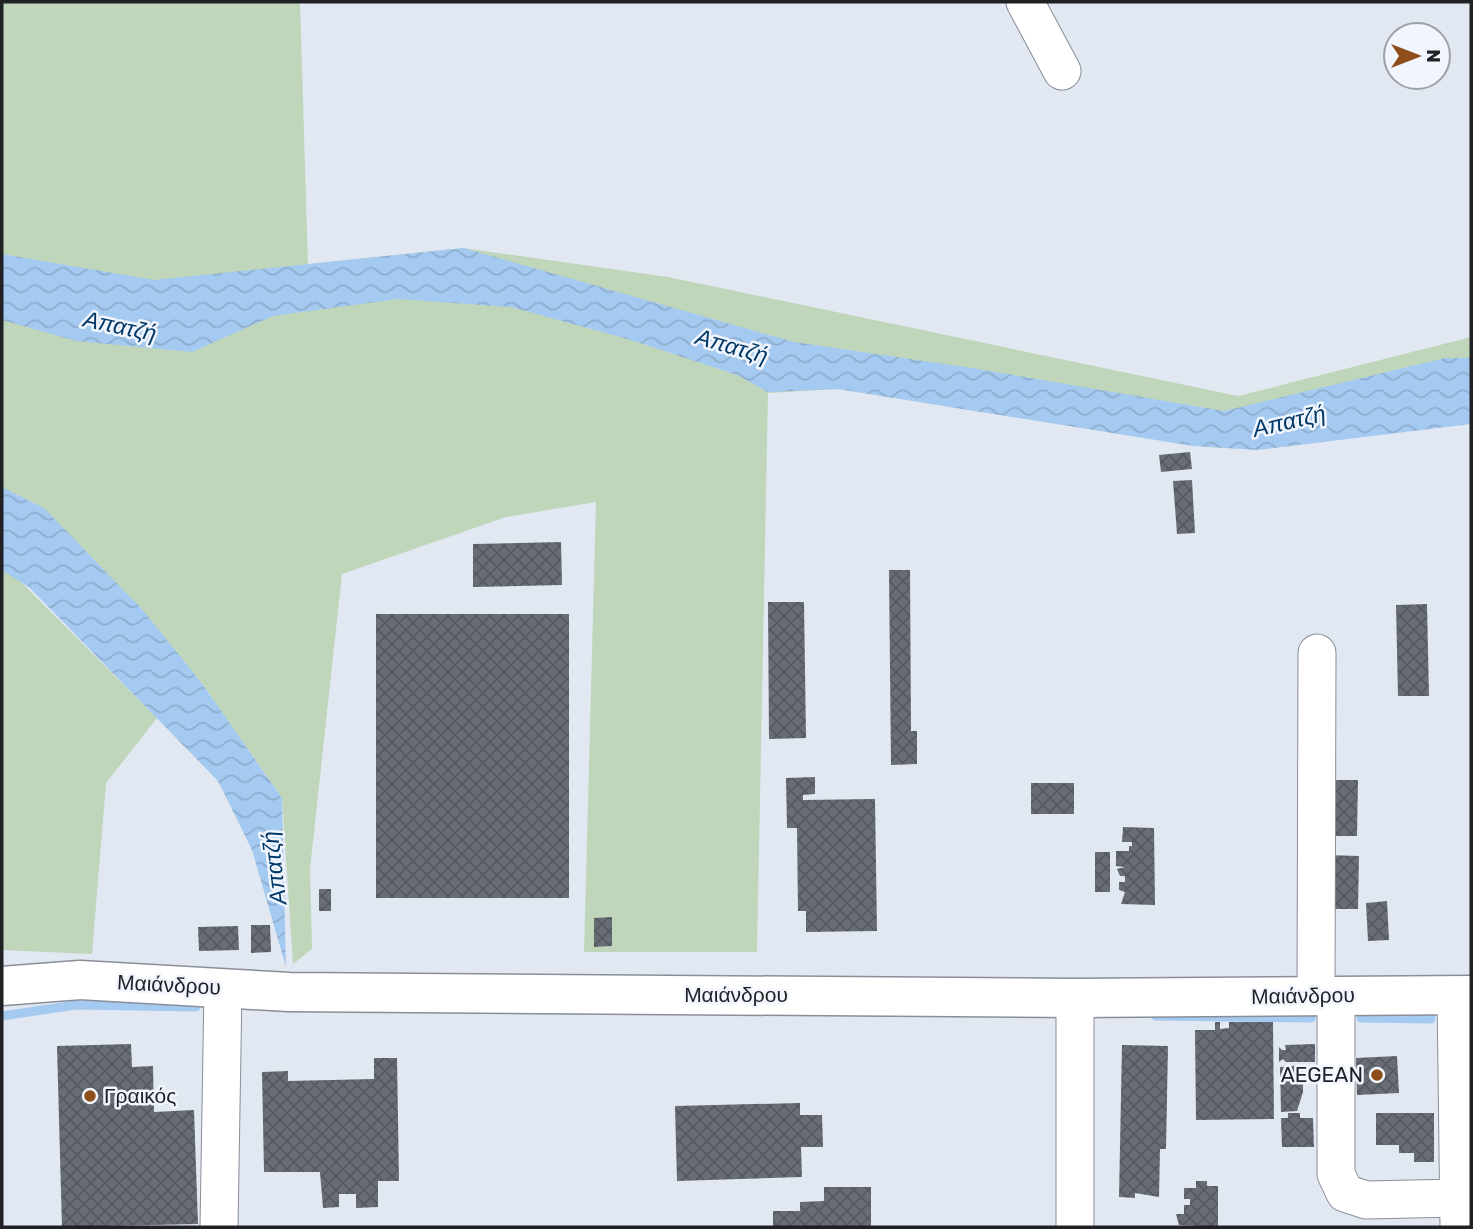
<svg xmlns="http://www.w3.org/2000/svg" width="1473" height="1229" viewBox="0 0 1473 1229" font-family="Rubik,sans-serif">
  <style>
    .green { fill: #bfd6ba }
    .water { fill: url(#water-waves) }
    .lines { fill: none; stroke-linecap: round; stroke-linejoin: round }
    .stream { stroke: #a5caf1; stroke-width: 9 }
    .building { fill: url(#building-cross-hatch) }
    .minor-casing { stroke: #898e98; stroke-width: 39 }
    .major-casing { stroke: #898e98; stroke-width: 41 }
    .minor { stroke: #fff; stroke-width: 37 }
    .major { stroke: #fff; stroke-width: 38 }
    .poi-dot { fill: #8e4d19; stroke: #f1f5fd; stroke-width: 2.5 }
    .labels { text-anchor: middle; stroke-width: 5; stroke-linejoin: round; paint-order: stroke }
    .street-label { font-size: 21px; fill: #1f2124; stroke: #f1f5fd }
    .poi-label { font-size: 21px; fill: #1f2124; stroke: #f1f5fd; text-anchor: end }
    .water-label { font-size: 23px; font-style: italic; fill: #013968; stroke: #f1f5fd }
  </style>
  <defs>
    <pattern id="water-waves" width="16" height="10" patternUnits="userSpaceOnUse" patternTransform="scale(1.75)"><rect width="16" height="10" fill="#a5caf1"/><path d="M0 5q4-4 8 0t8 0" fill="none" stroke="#8eadce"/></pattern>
    <pattern id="building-cross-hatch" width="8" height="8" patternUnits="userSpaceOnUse" patternTransform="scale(1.75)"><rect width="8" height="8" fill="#686d75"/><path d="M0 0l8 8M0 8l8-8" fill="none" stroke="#555960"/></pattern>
  </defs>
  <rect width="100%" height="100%" fill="#e2e8f2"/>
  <!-- green -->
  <g class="green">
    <path d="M2,2H300L308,264L463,248L668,277L1238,396L1471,337V390L1251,449L1205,447L838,389L768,393L757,952H584L596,502L506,517L342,574L310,869L312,949L293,964L282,798L201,682L2,510Z"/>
    <path d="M2,563L157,718L106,783L92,954L2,950Z"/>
  </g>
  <!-- water -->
  <g class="water">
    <path d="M463,248L794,342L972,368L1224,411L1445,358H1471V424L1258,450L1193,446L838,389L768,392L737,375L631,340L511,307L398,299L273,316L192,352L76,341L2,320V254L154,280Z"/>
    <path d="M2,487L44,508L141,608L201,682L282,798L286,967L252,850L218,781L30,588L2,570Z"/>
  </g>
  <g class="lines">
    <!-- stream -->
    <g class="stream">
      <path d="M2,1016L76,1005L196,1007"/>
      <path d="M1156,1016L1311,1018"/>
      <path d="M1361,1018L1431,1019"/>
    </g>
  </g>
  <!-- building -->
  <g class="building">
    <path d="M1190,452L1192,469L1161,472L1159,455Z"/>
    <path d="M1192,480L1195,533L1177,534L1173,481Z"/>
    <path d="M561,542L562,585L473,587V544Z"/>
    <path d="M889,570H910L911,731H917V764L891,765Z"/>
    <path d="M768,602H804L806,738L769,739Z"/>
    <path d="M1427,604L1429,696H1398L1396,605Z"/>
    <rect x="376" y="614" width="193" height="284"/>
    <path d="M815,777V794L803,795V800L875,799L877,931L806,932V911H798L797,828H787L786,778Z"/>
    <path d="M1328,780H1358L1357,836H1327Z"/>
    <rect x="1031" y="783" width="43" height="31"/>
    <path d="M1123,827L1154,828L1155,905L1121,904L1125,892L1119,890V882H1125V876H1120L1117,869L1125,867L1116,866V851H1129V846H1132V842H1122Z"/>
    <rect x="1095" y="852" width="15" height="40"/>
    <path d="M1327,855L1359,856L1358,909H1326Z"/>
    <rect x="319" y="889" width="12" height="22"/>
    <path d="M1387,901L1389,940L1368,941L1366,903Z"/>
    <path d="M612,917V946L594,947V918Z"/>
    <path d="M251,925H270L271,952L251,953Z"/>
    <path d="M238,926L239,950L199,951L198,927Z"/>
    <path d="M1215,1022H1220V1029L1229,1028V1022H1273L1274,1119L1196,1120L1195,1030H1215Z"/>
    <path d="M131,1044L132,1067L153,1066L154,1112L194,1110L198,1224L62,1227L57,1046Z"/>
    <path d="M1315,1044V1062H1286L1283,1059L1279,1062V1047L1282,1050H1286L1285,1045Z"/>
    <path d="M1122,1045L1168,1046L1166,1149H1160L1159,1197L1135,1193V1198L1119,1197Z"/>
    <path d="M1397,1056L1399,1093L1357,1095L1356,1058Z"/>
    <path d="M374,1058H397L399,1181H378V1207L356,1208V1194H339V1207L323,1208L320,1172H264L262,1072L288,1071V1081L374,1079Z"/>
    <path d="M1303,1065V1092L1297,1111L1281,1112L1280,1067Z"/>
    <path d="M800,1103V1115H822L823,1147H801L802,1177L677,1181L675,1106Z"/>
    <path d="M1288,1113H1300V1118H1313L1314,1147H1282L1281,1118H1288Z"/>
    <path d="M1376,1113H1434V1162H1414V1153H1399V1145H1376Z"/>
    <path d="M1196,1181H1207V1186H1218V1227L1179,1225L1176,1214H1184V1205H1190V1199H1184V1188H1196Z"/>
    <path d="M824,1187H871V1227H773V1211H800V1202L824,1201Z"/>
  </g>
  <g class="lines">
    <defs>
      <g id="minor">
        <path d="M1025,2L1062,71"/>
        <path d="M1456,995L1459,1227"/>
        <path d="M1316,996L1317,653"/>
        <path d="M1336,996V1174L1345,1193L1366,1200L1458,1198"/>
        <path d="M1075,998V1227"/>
        <path d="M219,1227L223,989"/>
      </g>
      <path id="major" d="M2,986L80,980L289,992L1075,998L1471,995"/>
    </defs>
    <!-- minor casing -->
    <use href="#minor" class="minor-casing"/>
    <!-- major casing -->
    <use href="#major" class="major-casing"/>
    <!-- minor -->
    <use href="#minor" class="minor"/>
    <!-- major -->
    <use href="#major" class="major"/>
  </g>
  <!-- markers -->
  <g class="poi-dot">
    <circle cx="1377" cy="1075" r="7"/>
    <circle cx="90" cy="1096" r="7"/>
  </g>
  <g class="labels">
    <!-- street labels -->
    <g class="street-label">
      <text transform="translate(169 985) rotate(3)" y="7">Μαιάνδρου</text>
      <text x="736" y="1002">Μαιάνδρου</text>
      <text transform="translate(1303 996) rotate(-1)" y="7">Μαιάνδρου</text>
    </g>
    <!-- poi labels -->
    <g class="poi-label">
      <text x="1363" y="1082">AEGEAN</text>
      <text x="104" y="1103" text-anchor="start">Γραικός</text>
    </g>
    <!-- water labels -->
    <g class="water-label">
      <text transform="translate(120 326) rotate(12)" y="8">Απατζή</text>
      <text transform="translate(732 346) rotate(16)" y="8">Απατζή</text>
      <text transform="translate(1289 421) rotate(-13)" y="8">Απατζή</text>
      <text transform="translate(274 868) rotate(-97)" y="8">Απατζή</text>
    </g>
  </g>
  <!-- border -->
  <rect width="1473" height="1229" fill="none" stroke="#1f2124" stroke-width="7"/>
  <!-- north arrow -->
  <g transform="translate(1417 56) rotate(90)"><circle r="33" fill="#f1f5fd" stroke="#9da0a6" stroke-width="2"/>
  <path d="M0-5L12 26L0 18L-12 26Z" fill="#8e4d19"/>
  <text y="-10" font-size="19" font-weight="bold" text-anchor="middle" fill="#1f2124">N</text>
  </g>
</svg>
